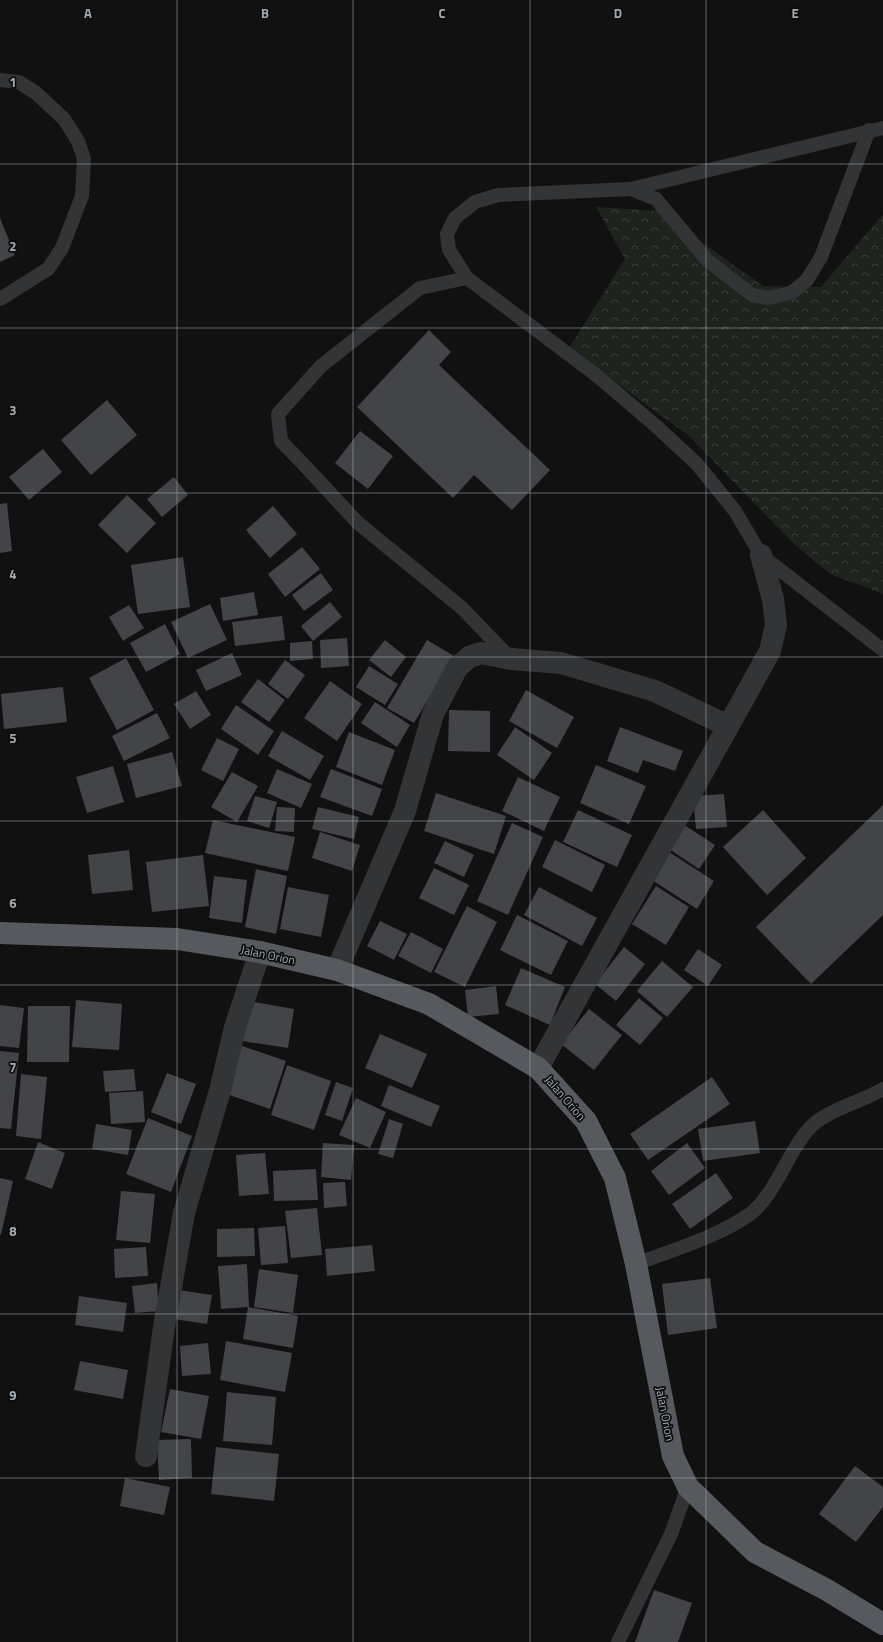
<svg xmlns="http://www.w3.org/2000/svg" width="883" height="1642" viewBox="0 0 883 1642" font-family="'Titillium Web',sans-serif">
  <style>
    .forest { fill: url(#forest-crowns) }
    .building { fill: #424447 }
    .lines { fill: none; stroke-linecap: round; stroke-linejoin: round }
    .service { stroke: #323436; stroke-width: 14 }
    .minor { stroke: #323436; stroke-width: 22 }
    .trunk { stroke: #565a5e; stroke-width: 22 }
    .grid { fill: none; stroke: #a3abb1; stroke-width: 1; stroke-opacity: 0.55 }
    .labels { text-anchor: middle; stroke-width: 3.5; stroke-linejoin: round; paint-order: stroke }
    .street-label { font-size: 12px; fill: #a3abb1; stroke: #0c0c0d }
    .grid-label { font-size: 13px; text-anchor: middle; font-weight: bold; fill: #a3abb1; stroke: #0c0c0d; stroke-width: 3.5; stroke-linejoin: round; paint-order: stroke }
  </style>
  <defs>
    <pattern id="forest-crowns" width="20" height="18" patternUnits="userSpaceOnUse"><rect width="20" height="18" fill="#1e241d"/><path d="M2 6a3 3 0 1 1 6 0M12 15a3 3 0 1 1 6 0" fill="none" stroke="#3c413b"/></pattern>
  </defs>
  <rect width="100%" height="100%" fill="#111112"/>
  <!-- forest -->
  <path class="forest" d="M596,207L658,211L763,286L821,287L883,214V594L830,574L793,543L689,436L569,348L625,259Z"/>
  <!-- building -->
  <g class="building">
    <path d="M0,218L15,255L0,262Z"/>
    <path d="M429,330L451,352L439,365L550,470L512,510L474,475L453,498L357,407Z"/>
    <path d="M107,400L137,435L91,475L61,440Z"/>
    <path d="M360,431L393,456L368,489L335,463Z"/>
    <path d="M43,449L62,472L29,500L9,477Z"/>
    <path d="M174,477L188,495L162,517L147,499Z"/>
    <path d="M127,495L156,523L127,553L98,525Z"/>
    <path d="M7,503L12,551L0,553V504Z"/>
    <path d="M273,506L297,534L270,558L246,530Z"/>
    <path d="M302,547L320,569L285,597L268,574Z"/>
    <path d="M183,557L190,607L138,614L131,565Z"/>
    <path d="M321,573L333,590L304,611L292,595Z"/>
    <path d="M254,592L258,615L223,621L220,598Z"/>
    <path d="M330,602L342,617L313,641L301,626Z"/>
    <path d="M210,604L227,640L188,658L171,622Z"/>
    <path d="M129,605L144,628L123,641L109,617Z"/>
    <path d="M282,616L285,640L235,646L232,622Z"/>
    <path d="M165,624L180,654L146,672L130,643Z"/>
    <path d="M347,638L349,666L321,668L320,640Z"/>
    <path d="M385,640L406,657L391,677L369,660Z"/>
    <path d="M427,640L454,656L414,723L387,708Z"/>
    <path d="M312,641L313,659L290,661V643Z"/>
    <path d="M232,653L242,675L206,691L196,670Z"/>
    <path d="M126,658L154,710L117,730L89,678Z"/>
    <path d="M285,660L305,675L288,699L268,684Z"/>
    <path d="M369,666L398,684L385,705L356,687Z"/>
    <path d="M258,679L285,700L269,722L241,702Z"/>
    <path d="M330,681L362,704L337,741L304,718Z"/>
    <path d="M63,687L67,722L4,729L1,694Z"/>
    <path d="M526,690L574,717L557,748L509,721Z"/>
    <path d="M196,691L211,715L190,729L174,704Z"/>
    <path d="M375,702L410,725L397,747L361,723Z"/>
    <path d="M236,705L274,731L258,755L221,729Z"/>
    <path d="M449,710L490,711V752L448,751Z"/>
    <path d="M157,713L170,738L124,761L112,736Z"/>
    <path d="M515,727L552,753L534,780L497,755Z"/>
    <path d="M620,727L683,751L675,771L643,760L638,773L607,761Z"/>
    <path d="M282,731L324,756L310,780L268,756Z"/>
    <path d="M349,732L395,750L382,785L336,767Z"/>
    <path d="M217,738L239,749L223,781L201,770Z"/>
    <path d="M172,752L182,786L136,798L127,764Z"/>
    <path d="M596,765L646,786L629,824L580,803Z"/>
    <path d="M113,766L124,802L87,813L76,777Z"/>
    <path d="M277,769L312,784L301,808L267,793Z"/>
    <path d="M331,769L382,789L372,816L320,797Z"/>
    <path d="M232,772L258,786L237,822L211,807Z"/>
    <path d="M518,777L560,797L544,831L502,811Z"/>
    <path d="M436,793L506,816L494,854L424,831Z"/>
    <path d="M724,794L727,827L696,829L693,796Z"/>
    <path d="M255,796L277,802L269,828L247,821Z"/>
    <path d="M883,805V915L811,984L756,927Z"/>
    <path d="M277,807L295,808L294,832L275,831Z"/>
    <path d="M318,807L359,817L354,839L312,829Z"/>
    <path d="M578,810L632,835L617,867L563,842Z"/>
    <path d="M763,810L806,858L767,895L723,847Z"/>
    <path d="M213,820L295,837L288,871L205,853Z"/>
    <path d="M512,823L543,837L508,915L477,901Z"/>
    <path d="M684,825L715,845L699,869L669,849Z"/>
    <path d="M320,832L360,845L352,871L312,858Z"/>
    <path d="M555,840L605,865L592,892L542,867Z"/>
    <path d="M445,841L474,855L464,877L434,863Z"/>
    <path d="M129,850L133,890L92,894L88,855Z"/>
    <path d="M669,852L714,881L697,909L652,880Z"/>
    <path d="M203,855L209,906L152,912L146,862Z"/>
    <path d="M434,868L469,885L454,915L419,898Z"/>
    <path d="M256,869L287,876L276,934L245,927Z"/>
    <path d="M214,876L247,880L242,923L209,918Z"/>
    <path d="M656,886L689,907L666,945L632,924Z"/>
    <path d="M288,887L329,895L321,937L280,929Z"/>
    <path d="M539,887L597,918L582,946L524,915Z"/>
    <path d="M467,906L497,922L465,987L434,972Z"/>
    <path d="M517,915L568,941L551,975L500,950Z"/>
    <path d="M380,921L407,934L394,960L367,946Z"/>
    <path d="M411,932L443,949L431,973L398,956Z"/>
    <path d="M624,947L645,964L616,1001L595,984Z"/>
    <path d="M698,949L722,965L708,986L684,970Z"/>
    <path d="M662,961L693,987L667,1017L637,991Z"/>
    <path d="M521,968L565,987L550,1025L505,1005Z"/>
    <path d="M496,986L499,1014L468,1017L465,990Z"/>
    <path d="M639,998L663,1018L640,1045L616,1025Z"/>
    <path d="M76,1000L122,1004L119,1050L72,1047Z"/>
    <path d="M248,1001L294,1009L288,1048L242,1041Z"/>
    <path d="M0,1005L24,1008L19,1048L0,1046Z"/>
    <path d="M28,1006H70L69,1062H27Z"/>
    <path d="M589,1009L622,1035L594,1070L561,1044Z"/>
    <path d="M380,1034L427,1054L412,1088L365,1068Z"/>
    <path d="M239,1045L286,1061L270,1109L224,1093Z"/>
    <path d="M0,1051L19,1053L11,1129L0,1128Z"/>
    <path d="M287,1065L331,1081L314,1130L271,1115Z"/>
    <path d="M134,1069L136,1090L105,1092L103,1071Z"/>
    <path d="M167,1073L196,1084L181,1124L151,1112Z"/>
    <path d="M21,1074L47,1077L41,1139L16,1136Z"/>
    <path d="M712,1077L730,1104L648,1160L630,1134Z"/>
    <path d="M336,1082L353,1088L342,1121L325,1115Z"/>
    <path d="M389,1085L440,1106L431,1127L381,1106Z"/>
    <path d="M143,1091L145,1122L111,1124L109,1093Z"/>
    <path d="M356,1098L386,1112L370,1148L339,1135Z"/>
    <path d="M148,1118L192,1136L171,1192L126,1174Z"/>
    <path d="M389,1119L403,1124L393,1158L378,1154Z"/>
    <path d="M755,1121L760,1153L703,1161L698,1129Z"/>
    <path d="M96,1124L132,1130L128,1155L92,1149Z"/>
    <path d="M38,1142L65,1153L52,1189L25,1179Z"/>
    <path d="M323,1143L354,1145L351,1180L321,1177Z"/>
    <path d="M687,1143L705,1168L669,1195L651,1171Z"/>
    <path d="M265,1153L269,1194L239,1196L236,1155Z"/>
    <path d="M316,1169L318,1200L274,1201L273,1171Z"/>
    <path d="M716,1173L733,1198L690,1229L672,1204Z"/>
    <path d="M0,1178L13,1181L1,1235H0Z"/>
    <path d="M345,1182L347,1206L324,1208L323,1183Z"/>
    <path d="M121,1191L155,1194L150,1243L116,1240Z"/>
    <path d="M317,1208L322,1255L291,1258L285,1211Z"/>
    <path d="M285,1226L288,1263L261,1265L258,1228Z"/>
    <path d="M254,1228L255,1256L217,1257V1229Z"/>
    <path d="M372,1245L375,1271L327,1276L325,1249Z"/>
    <path d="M146,1247L148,1276L115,1278L114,1249Z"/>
    <path d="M247,1264L249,1307L221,1309L218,1266Z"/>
    <path d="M259,1269L298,1275L293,1313L254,1307Z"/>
    <path d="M710,1278L717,1328L668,1335L662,1284Z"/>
    <path d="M157,1283L159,1311L135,1313L132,1286Z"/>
    <path d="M178,1290L212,1295L207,1324L174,1319Z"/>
    <path d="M79,1296L127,1303L123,1332L75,1325Z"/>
    <path d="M248,1307L298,1316L293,1348L243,1339Z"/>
    <path d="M226,1341L292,1353L285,1392L220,1380Z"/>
    <path d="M208,1343L211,1374L182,1376L180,1346Z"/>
    <path d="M80,1361L128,1370L123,1399L74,1390Z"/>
    <path d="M170,1389L209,1396L201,1439L161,1432Z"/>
    <path d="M227,1392L276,1397L272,1445L223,1441Z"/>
    <path d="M191,1439L192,1478L159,1480L157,1440Z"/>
    <path d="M216,1447L279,1454L274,1501L211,1494Z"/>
    <path d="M855,1466L883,1487V1507L856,1542L819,1514Z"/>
    <path d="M125,1478L170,1487L164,1515L120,1506Z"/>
    <path d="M654,1590L692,1603L678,1642H635Z"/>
  </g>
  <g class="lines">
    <!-- service -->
    <g class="service">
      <path d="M0,80L19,82L36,93L64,119L78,141L84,159L82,196L62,248L48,269L0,299"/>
      <path d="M883,128L631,189L498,195L475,202L455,218L447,234L449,250L467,278L596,375L656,426L697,464L735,511L761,555L883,650"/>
      <path d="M631,189L656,199L707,260L752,295L768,298L791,293L807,280L821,257L869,130"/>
      <path d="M467,278L420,288L321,366L278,414L281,441L307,468L358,523L462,608L511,659"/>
      <path d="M636,1264C672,1250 720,1236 750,1214C777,1194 790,1144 815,1123C835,1107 862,1102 883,1089"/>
      <path d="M618,1642L671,1534L688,1487"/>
    </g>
    <!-- minor -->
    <g class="minor">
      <path d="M337,970L405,811L433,714L457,668L469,657L481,653L511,659L561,663L655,691L728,726"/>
      <path d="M538,1068L770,651L776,625L773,599L761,555"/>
      <path d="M146,1456L164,1327L184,1213L221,1087L235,1027L260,952"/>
    </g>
    <!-- trunk -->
    <path class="trunk" d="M0,933L177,939L260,952L337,970L429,1004L538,1068L586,1121L615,1178L636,1264L673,1456L688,1487L755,1552L827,1590L883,1624"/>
  </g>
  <!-- grid -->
  <path class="grid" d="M177,0V1642M353,0V1642M530,0V1642M706,0V1642M0,164H883M0,328H883M0,493H883M0,657H883M0,821H883M0,985H883M0,1149H883M0,1314H883M0,1478H883"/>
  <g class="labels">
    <!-- street labels -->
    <g class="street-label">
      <text transform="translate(268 955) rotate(12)" y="4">Jalan Orion</text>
      <text transform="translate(565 1098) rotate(49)" y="4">Jalan Orion</text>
      <text transform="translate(665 1414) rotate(79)" y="4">Jalan Orion</text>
    </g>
  </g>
  <g class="grid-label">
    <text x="88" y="18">A</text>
    <text x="265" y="18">B</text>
    <text x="442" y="18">C</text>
    <text x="618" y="18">D</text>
    <text x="795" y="18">E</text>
    <text x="13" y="87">1</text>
    <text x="13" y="251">2</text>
    <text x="13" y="415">3</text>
    <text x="13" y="579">4</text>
    <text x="13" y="743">5</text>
    <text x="13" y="908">6</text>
    <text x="13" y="1072">7</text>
    <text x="13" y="1236">8</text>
    <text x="13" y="1400">9</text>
  </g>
</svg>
